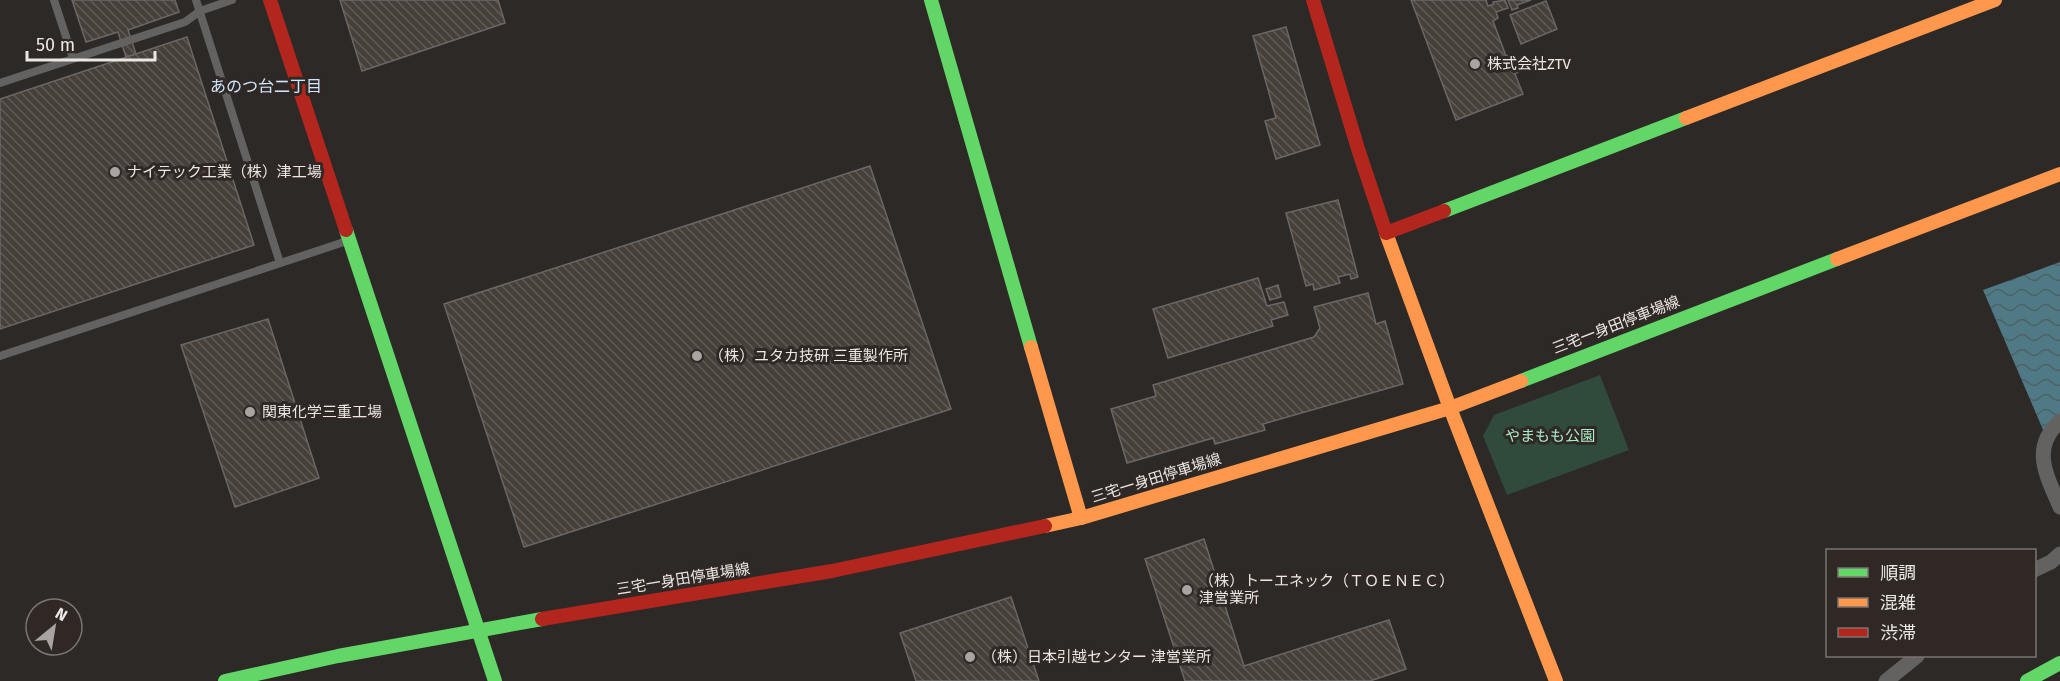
<svg xmlns="http://www.w3.org/2000/svg" width="2060" height="681" viewBox="0 0 2060 681" font-family="'Fira Sans','Noto Sans JP',sans-serif">
  <style>
    .park { fill: #304a3c }
    .water { fill: url(#water-waves) }
    .building { fill: url(#building-back-hatch); stroke: #6a6765; stroke-width: 1.5 }
    .lines { fill: none; stroke-linecap: round; stroke-linejoin: round }
    .lane { stroke: #636261; stroke-width: 8 }
    .street { stroke: #636261; stroke-width: 15 }
    .fast { stroke: #63d668; stroke-width: 14 }
    .slow { stroke: #ff974d; stroke-width: 14 }
    .jam { stroke: #b3261e; stroke-width: 14 }
    .poi-dot { fill: #a9a4a2; stroke: #2f2824; stroke-width: 2 }
    .labels { text-anchor: middle; stroke-width: 6; stroke-linejoin: round; paint-order: stroke }
    .poi-label { font-size: 15px; fill: #ece7e4; stroke: #2f2824; text-anchor: start }
    .street-label { font-size: 15px; fill: #ece7e4; stroke: #2f2824 }
    .park-label { font-size: 15px; fill: #aaedc8; stroke: #2f2824 }
    .neighbourhood-label { font-size: 16px; fill: #cee7fd; stroke: #2f2824 }
  </style>
  <defs>
    <pattern id="water-waves" width="16" height="10" patternUnits="userSpaceOnUse" patternTransform="scale(1.5)"><rect width="16" height="10" fill="#4f7985"/><path d="M0 5q4-4 8 0t8 0" fill="none" stroke="#4b6268"/></pattern>
    <pattern id="building-back-hatch" width="6" height="6" patternUnits="userSpaceOnUse" patternTransform="scale(1.5)"><rect width="6" height="6" fill="#463f3a"/><path d="M-1 5l2 2M0 0l6 6M5-1l2 2" fill="none" stroke="#615b56"/></pattern>
  </defs>
  <rect width="100%" height="100%" fill="#2c2927"/>
  <!-- park -->
  <path class="park" d="M1600,375L1629,450L1507,495L1483,436L1494,415Z"/>
  <!-- water -->
  <path class="water" d="M2060,262V431L2047,439L1983,290Z"/>
  <!-- building -->
  <g class="building">
    <path d="M72,0H175L179,12L128,30L136,54L126,57L118,32L86,42Z"/>
    <path d="M340,0H498L505,23L362,71Z"/>
    <path d="M1411,0H1486L1488,6L1494,4L1493,2L1505,0L1508,8L1496,12L1498,18L1493,21L1506,56L1511,54L1518,72L1515,74L1523,94L1456,120Z"/>
    <path d="M1508,0H1531L1517,5L1518,8L1512,10Z"/>
    <path d="M1546,1L1557,29L1521,44L1510,15Z"/>
    <path d="M1286,27L1320,145L1276,159L1265,121L1276,118L1253,36Z"/>
    <path d="M187,37L254,245L0,329V99Z"/>
    <path d="M870,166L951,409L524,547L444,304Z"/>
    <path d="M1338,200L1358,277L1351,279L1350,274L1338,277L1340,283L1314,290L1313,284L1306,286L1286,213Z"/>
    <path d="M1258,278L1267,306L1284,302L1288,315L1271,320L1273,326L1168,358L1153,309Z"/>
    <path d="M1278,285L1281,297L1270,300L1266,289Z"/>
    <path d="M1368,293L1376,324L1385,321L1403,384L1263,424L1265,430L1215,444L1213,438L1127,463L1111,409L1156,396L1153,385L1314,337L1320,328L1314,307Z"/>
    <path d="M268,319L319,478L235,507L181,345Z"/>
    <path d="M1204,539L1244,666L1389,620L1406,669L1370,681H1185L1145,559Z"/>
    <path d="M1011,597L1039,681H916L900,633Z"/>
  </g>
  <g class="lines">
    <!-- lane -->
    <g class="lane">
      <path d="M54,0L73,58"/>
      <path d="M196,0L280,263"/>
      <path d="M0,83L185,22L200,11L232,0"/>
      <path d="M0,356L347,241"/>
    </g>
    <!-- street -->
    <g class="street">
      <path d="M2060,421C2030,448 2047,476 2060,507"/>
      <path d="M2034,570L2051,562L2060,554"/>
      <path d="M1886,681L1917,656"/>
    </g>
    <!-- fast -->
    <g class="fast">
      <path d="M931,0L1031,347"/>
      <path d="M1444,211L1686,118"/>
      <path d="M346,230L495,681"/>
      <path d="M1521,381L1837,259"/>
      <path d="M225,681L338,656L542,619"/>
      <path d="M2027,681L2060,663"/>
    </g>
    <!-- slow -->
    <g class="slow">
      <path d="M1686,118L1995,0"/>
      <path d="M1386,233L1450,408L1556,681"/>
      <path d="M1837,259L2060,174"/>
      <path d="M1031,347L1081,518"/>
      <path d="M1045,526L1081,518L1450,408L1521,381"/>
    </g>
    <!-- jam -->
    <g class="jam">
      <path d="M270,0L346,230"/>
      <path d="M1313,0L1359,152L1386,233L1444,211"/>
      <path d="M542,619L832,571L1045,526"/>
    </g>
  </g>
  <!-- markers -->
  <g class="poi-dot">
    <circle cx="1475" cy="64" r="6"/>
    <circle cx="115" cy="172" r="6"/>
    <circle cx="697" cy="356" r="6"/>
    <circle cx="250" cy="412" r="6"/>
    <circle cx="1187" cy="590" r="6"/>
    <circle cx="970" cy="657" r="6"/>
  </g>
  <g class="labels">
    <!-- poi labels -->
    <g class="poi-label">
      <text x="1487" y="69">株式会社ZTV</text>
      <text x="127" y="177">ナイテック工業（株）津工場</text>
      <text x="709" y="361">（株）ユタカ技研 三重製作所</text>
      <text x="262" y="417">関東化学三重工場</text>
      <text x="1199" y="586">（株）トーエネック（ＴＯＥＮＥＣ）<tspan x="1199" dy="17">津営業所</tspan></text>
      <text x="982" y="662">（株）日本引越センター 津営業所</text>
    </g>
    <!-- street labels -->
    <g class="street-label">
      <text transform="translate(1616 325) rotate(-21)" y="5">三宅一身田停車場線</text>
      <text transform="translate(1156 478) rotate(-17)" y="5">三宅一身田停車場線</text>
      <text transform="translate(683 579) rotate(-9)" y="5">三宅一身田停車場線</text>
    </g>
    <!-- park labels -->
    <g class="park-label">
      <text x="1550" y="441">やまもも公園</text>
    </g>
    <!-- neighbourhood labels -->
    <g class="neighbourhood-label">
      <text x="266" y="92">あのつ台二丁目</text>
    </g>
  </g>
  <!-- legend -->
  <rect x="1826" y="549" width="210" height="108" fill="#2f2824" stroke="#7b7471" stroke-width="1.5"/>
  <rect x="1838" y="568" width="30" height="9" fill="#63d668" stroke="#7b7471" stroke-width="1.5"/>
  <text x="1880" y="579" font-size="18" fill="#ece7e4">順調</text>
  <rect x="1838" y="598" width="30" height="9" fill="#ff974d" stroke="#7b7471" stroke-width="1.5"/>
  <text x="1880" y="609" font-size="18" fill="#ece7e4">混雑</text>
  <rect x="1838" y="628" width="30" height="9" fill="#b3261e" stroke="#7b7471" stroke-width="1.5"/>
  <text x="1880" y="639" font-size="18" fill="#ece7e4">渋滞</text>
  <!-- north arrow -->
  <g transform="translate(54 627) rotate(30)"><circle r="28" fill="#2f2824" stroke="#7b7471" stroke-width="1.5"/>
  <path d="M0-4.5L10 22L0 15L-10 22Z" fill="#a9a4a2"/>
  <text y="-9" font-size="16" font-weight="bold" text-anchor="middle" fill="#ece7e4">N</text>
  </g>
  <!-- scale -->
  <path d="M27 51v9h128v-9" fill="none" stroke="#ece7e4" stroke-width="3"/>
  <text x="36" y="51" font-size="18" fill="#ece7e4" stroke="#2f2824" stroke-width="4.5" paint-order="stroke">50 m</text>
</svg>
